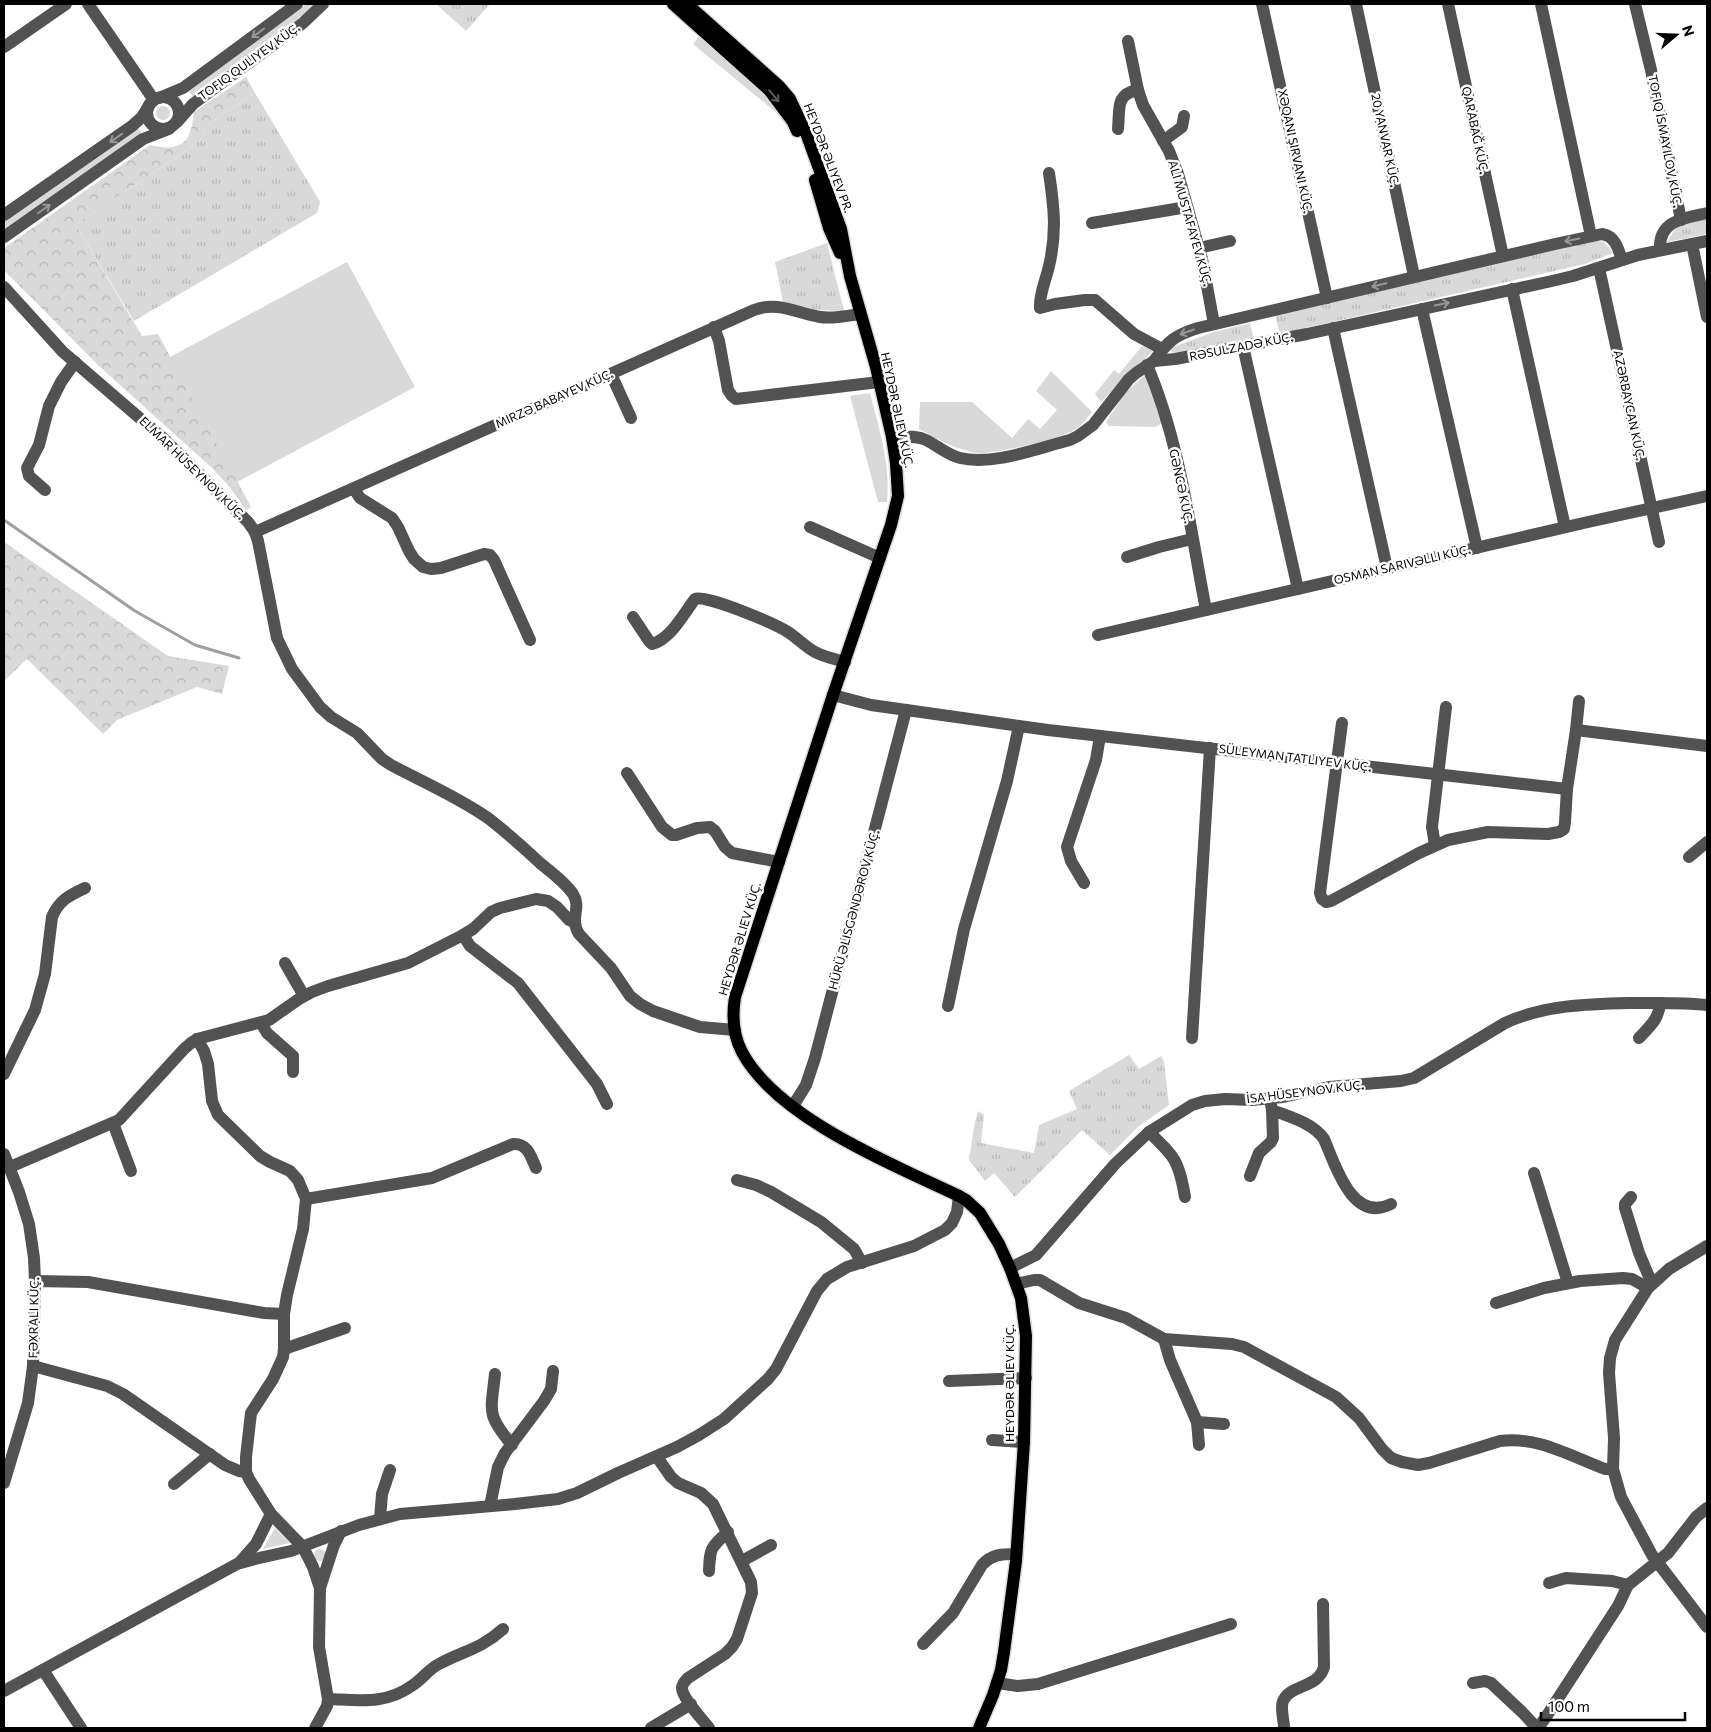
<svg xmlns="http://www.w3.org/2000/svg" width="1711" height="1732" viewBox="0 0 1711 1732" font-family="Commissioner,sans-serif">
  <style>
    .grass { fill: #d9d9d9 }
    .forest { fill: url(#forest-crowns) }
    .park { fill: url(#park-tufts) }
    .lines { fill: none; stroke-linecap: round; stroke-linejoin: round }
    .stream { stroke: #a0a0a0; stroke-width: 3 }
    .major-casing { stroke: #dbdbdb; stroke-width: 15 }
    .minor { stroke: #525252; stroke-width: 12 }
    .major { stroke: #000; stroke-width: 12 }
    .oneway { stroke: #979797 }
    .oneway2 { stroke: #595959 }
    .labels { text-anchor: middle; stroke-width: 5; stroke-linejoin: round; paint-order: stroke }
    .street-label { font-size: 12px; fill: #000; stroke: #fff }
  </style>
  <defs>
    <pattern id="forest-crowns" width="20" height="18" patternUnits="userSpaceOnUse" patternTransform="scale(1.25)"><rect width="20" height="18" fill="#d9d9d9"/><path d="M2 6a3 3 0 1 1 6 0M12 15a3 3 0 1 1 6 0" fill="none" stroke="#b8b8b8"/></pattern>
    <pattern id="park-tufts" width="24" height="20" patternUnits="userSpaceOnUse" patternTransform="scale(1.25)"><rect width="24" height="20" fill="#d9d9d9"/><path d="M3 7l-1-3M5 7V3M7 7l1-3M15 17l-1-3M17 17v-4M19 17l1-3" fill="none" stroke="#b8b8b8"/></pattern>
  </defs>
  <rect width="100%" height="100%" fill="#fff"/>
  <!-- grass -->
  <g class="grass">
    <path d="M306,4H317L194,98L189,91Z"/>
    <path d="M704,30L772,92L784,119L693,44Z"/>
    <circle cx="163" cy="113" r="7"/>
    <path d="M138,128L143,135L4,230V221Z"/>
    <path d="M347,262L415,387L237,482L170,357Z"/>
    <path d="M1142,346L1153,351L1101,402L1095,394L1114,370L1119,374Z"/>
    <path d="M1051,371L1092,412C1086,419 1082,426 1073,431C1059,439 992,455 976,453C955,449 937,439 919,429L920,402H972L1012,438L1028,419L1040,429L1057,410L1036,391Z"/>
    <path d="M1145,375L1163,423L1155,427L1109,426L1106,422L1126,392Z"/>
    <path d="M870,393C879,429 891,465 887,502H878L850,396Z"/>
    <path d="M275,1528L290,1543L263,1549Z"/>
    <circle cx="320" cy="1555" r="6"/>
  </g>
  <!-- forest -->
  <g class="forest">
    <path d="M246,77L255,93L210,123L200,140L187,150L76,225L142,336L158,334L251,507L246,510L228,485L212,468L99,366L4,270V248L150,145C163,148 182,151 189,135C192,129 193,119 194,112Z"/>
    <path d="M4,542L168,656L229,666L222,694L197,687L117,720L103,734L27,659L4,681Z"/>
  </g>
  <!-- park -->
  <g class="park">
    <path d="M436,4H490L466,31Z"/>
    <path d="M255,93L320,202L317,213L134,321L76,225L187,150L200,140L210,123Z"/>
    <path d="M1707,219V234L1667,242L1675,229L1683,224Z"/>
    <path d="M1596,240L1604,242L1613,253L1585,264L1280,334L1275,315Z"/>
    <path d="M827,243L844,311L811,310L783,302L775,262Z"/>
    <path d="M1250,323L1254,340L1172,353L1170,348L1214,332Z"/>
    <path d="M1129,1055L1139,1069L1161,1056L1164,1062L1169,1105L1139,1126L1110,1155L1082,1130L1015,1197L994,1173L985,1181L969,1160L974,1127L978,1111L984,1115L981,1143L1034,1153L1039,1125L1077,1109L1069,1091Z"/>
  </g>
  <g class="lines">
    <!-- stream -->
    <path class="stream" d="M4,520L135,611L195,645L239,658"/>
    <defs>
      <g id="major">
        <path d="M673,4L769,90L793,122L797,131"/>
        <path d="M687,4L779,86L790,99L806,133L841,229L850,276L876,367L892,437L896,463L898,496L891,525L833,695L735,997C732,1016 733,1035 742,1052C777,1118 894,1165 959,1196L966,1200L980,1213L999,1244L1010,1268L1021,1298L1026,1336L1024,1442L1016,1561L1004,1652L1001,1670L993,1695L979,1728"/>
        <path d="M815,180L829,228L840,253"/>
      </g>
    </defs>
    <!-- major casing -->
    <use href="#major" class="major-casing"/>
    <!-- minor -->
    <g class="minor">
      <path d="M88,4L154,100"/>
      <path d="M1262,4L1327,298"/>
      <path d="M1356,4L1414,276"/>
      <path d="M1448,4L1503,256"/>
      <path d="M1541,4L1591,236"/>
      <path d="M1635,4L1651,70L1681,220"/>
      <path d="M1128,41L1138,90L1143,105L1169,151L1178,174L1202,259L1214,324"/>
      <path d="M4,47L66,4"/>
      <circle cx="163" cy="113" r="16"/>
      <path d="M159,98L183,88L297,4"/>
      <path d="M177,122L193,104L303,23L323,4"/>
      <path d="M1118,129C1120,109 1115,94 1138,90"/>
      <path d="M1163,141L1182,127L1184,116"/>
      <path d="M1049,173C1054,206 1057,233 1049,266C1046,280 1039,294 1040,308L1055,304L1085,300H1095L1134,334L1162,349"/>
      <path d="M4,215L132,126L142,117L150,104"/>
      <path d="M1092,223L1187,207"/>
      <path d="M4,237L143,139L169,129"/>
      <path d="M1692,244L1707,317"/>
      <path d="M1199,248L1230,241"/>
      <path d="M1660,250C1658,220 1685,218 1707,213"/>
      <path d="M1599,268L1659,542"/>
      <path d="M4,287L63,352L164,439L248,522L255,532L258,541L277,638L292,669L320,707L331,717L357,733L382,759L391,765C423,782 458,797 488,818C506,832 523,847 540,863C551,872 565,882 573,894C582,908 569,918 579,934L611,968L630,996L640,1004L653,1011L700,1027L735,1030"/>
      <path d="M1512,289L1565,527"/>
      <path d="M1422,309L1477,548"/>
      <path d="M714,327L719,341L728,390L732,396L736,399L879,382"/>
      <path d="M1333,328L1387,568"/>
      <path d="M1243,346L1298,589"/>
      <path d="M1154,361C1168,341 1175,335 1198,328L1555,244L1602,234C1615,236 1618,248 1622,260"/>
      <path d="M1147,365C1180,442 1190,528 1206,610"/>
      <path d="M611,374L631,418"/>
      <path d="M892,437C903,437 916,435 926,440C938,446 947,455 960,458C993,466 1038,448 1070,440L1078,436L1093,425L1129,379L1136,373L1154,361L1175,359L1307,334L1552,281L1573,276L1638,255L1707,241"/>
      <path d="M354,489L360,498L392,518L398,527L409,551L414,559L423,567L431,569L441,568L484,554L490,555L494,560L530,640"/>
      <path d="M45,490L29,476L27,468L39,445L49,406L61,382L75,362"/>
      <path d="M810,527L880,558"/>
      <path d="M255,532L754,310C778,301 796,313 820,317C833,319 846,316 859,314"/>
      <path d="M1127,557L1159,547L1192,539"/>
      <path d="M633,617L649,641L652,644C671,639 684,613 695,599C705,594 776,624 788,632C797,638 806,647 815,652C824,657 835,659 845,662"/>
      <path d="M1098,635L1588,522L1707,496"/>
      <path d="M833,695L871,705L1048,730L1567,789L1576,730L1707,746"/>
      <path d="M1342,723L1320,893L1322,899L1326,902L1331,901L1419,853L1448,840L1488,832L1548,834L1559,832L1564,829L1565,822L1567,789"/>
      <path d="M1576,730L1579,701"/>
      <path d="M627,773L662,827L672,835H676L697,828L710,827L715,831L725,847L732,853L779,862"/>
      <path d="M1435,845L1432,827L1446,707"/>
      <path d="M1689,857L1707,842"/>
      <path d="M1084,883L1071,861L1067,847L1096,760L1100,736"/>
      <path d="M463,935L470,946L518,983L597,1084L607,1104"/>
      <path d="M285,963L304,996"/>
      <path d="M948,1006L964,929L1007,781L1019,726"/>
      <path d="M261,1023L267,1033L293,1056V1072"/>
      <path d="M1192,1038L1210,748"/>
      <path d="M1639,1038C1650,1026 1659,1019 1660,1003"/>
      <path d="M197,1039L204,1051L208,1064L212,1101L218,1115L260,1156L270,1162L290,1171L298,1180L306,1199L303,1229L287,1295L284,1314V1349L283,1357L273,1379L251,1413L246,1457V1472L249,1479L271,1514L303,1547L313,1567L320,1588L319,1647L328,1699L327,1706L315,1728"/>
      <path d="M4,1074L35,1010L45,974L52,917C59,900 70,895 85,888"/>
      <path d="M1270,1099L1272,1110C1290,1117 1313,1123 1324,1139C1335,1164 1352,1224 1391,1204"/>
      <path d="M793,1106L806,1085L815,1058L906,710"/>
      <path d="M113,1123L131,1171"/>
      <path d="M1149,1132C1175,1157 1179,1161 1185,1197"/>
      <path d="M4,1154L19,1192L29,1224L34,1258L35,1281L33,1366L28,1403L4,1483"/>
      <path d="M10,1167L119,1120L184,1049L191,1043L197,1039L269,1020L299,999L312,992L328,986L408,963L463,935L473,929L491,912L500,908L536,899L548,901L557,907L569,920L574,922"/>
      <path d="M1534,1173L1568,1283"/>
      <path d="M1250,1176L1259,1153L1271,1142L1273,1138L1272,1110"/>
      <path d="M737,1180L756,1185L771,1192L821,1222L854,1249L862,1263"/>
      <path d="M1631,1197L1625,1204V1208L1639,1253L1652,1284"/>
      <path d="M306,1199L432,1178L513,1144C528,1143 531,1157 536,1168"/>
      <path d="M1707,1246L1669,1269L1648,1288L1615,1340L1610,1358L1609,1373L1614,1438L1613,1469L1621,1497L1652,1555L1707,1627"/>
      <path d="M1010,1268L1036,1255L1115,1164L1149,1132L1192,1105L1205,1101L1225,1099L1252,1100L1283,1097L1329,1087L1401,1081L1414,1078L1505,1023C1544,1005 1587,1004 1630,1003C1656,1003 1682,1002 1707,1005"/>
      <path d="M35,1281L88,1282L264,1313L284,1314"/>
      <path d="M1016,1284L1034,1280H1040L1079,1303L1126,1318L1164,1339L1232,1344L1244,1347L1336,1397L1359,1418L1382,1449L1391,1458L1402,1462L1418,1465L1429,1463L1500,1441C1538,1436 1570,1456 1605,1469H1613"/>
      <path d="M1496,1303L1544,1288L1580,1281L1623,1278L1632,1279L1648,1288"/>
      <path d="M1164,1339L1170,1360L1197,1422L1199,1445"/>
      <path d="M284,1349L345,1328"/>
      <path d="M33,1366L107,1386L123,1394L225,1465L239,1471L246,1472"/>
      <path d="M495,1374C491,1412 486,1414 512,1445"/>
      <path d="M949,1381L1026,1378"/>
      <path d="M1197,1422L1224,1424"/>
      <path d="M992,1440L1024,1442"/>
      <path d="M657,1457L671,1477L678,1483L701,1493L713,1504L751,1582L752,1593L737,1639L732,1647L725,1654L688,1678C685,1681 682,1684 682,1688C682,1698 703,1720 709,1728"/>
      <path d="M174,1484L210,1454"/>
      <path d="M490,1506L498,1467L505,1453L544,1401L551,1389L553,1371"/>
      <path d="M380,1519L382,1494L390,1470"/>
      <path d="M742,1561L771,1545"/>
      <path d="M240,1562L256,1544L271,1514"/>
      <path d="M709,1571C710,1548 710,1548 728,1532"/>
      <path d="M1549,1583L1566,1578L1612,1581L1628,1585"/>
      <path d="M320,1588L334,1545L341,1531"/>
      <path d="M923,1644L953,1613L982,1565C992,1554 1002,1554 1016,1554"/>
      <path d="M43,1670L81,1728"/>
      <path d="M997,1683L1018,1686L1038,1684L1231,1624"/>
      <path d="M1473,1683L1485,1681L1491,1683L1522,1712L1537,1728"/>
      <path d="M4,1691L237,1564L255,1559L291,1551L359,1525L400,1514L515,1504L558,1499L577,1493L618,1473L677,1447L699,1435L724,1419L768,1379L776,1369L817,1291L827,1279L847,1267L914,1246L945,1230L952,1223L957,1212L959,1196"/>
      <path d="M328,1699C359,1700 386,1705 413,1685C422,1679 429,1669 439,1664C463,1651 481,1649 503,1629"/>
      <path d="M651,1728L691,1704"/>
      <path d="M1284,1728C1284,1720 1280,1709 1283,1701C1290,1684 1318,1689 1324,1667L1323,1604"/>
      <path d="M1538,1728L1546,1717L1618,1606L1628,1585L1668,1553L1696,1517L1707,1508"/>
    </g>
    <!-- major -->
    <use href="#major" class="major"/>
  </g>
  <!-- one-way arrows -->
  <defs><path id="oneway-shaft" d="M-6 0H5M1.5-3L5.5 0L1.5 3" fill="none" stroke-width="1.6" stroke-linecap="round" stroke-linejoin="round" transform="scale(1.25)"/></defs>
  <g class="oneway">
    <use href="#oneway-shaft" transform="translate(258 33) rotate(144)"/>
    <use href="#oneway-shaft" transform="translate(116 138) rotate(145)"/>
    <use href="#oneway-shaft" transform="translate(44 209) rotate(-35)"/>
    <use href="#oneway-shaft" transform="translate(1572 240) rotate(168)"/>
    <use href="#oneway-shaft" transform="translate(1379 285) rotate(166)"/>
    <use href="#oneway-shaft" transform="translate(1442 304) rotate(-12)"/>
    <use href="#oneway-shaft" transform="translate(1187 332) rotate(161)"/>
  </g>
  <use class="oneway2" href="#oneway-shaft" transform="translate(774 96) rotate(50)"/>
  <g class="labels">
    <!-- street labels -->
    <g class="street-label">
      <text transform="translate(249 62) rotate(-36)" y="4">TOFIQ QULIYEV KÜÇ.</text>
      <text transform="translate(1475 130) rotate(78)" y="4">QARABAĞ KÜÇ.</text>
      <text transform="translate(1385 140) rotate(78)" y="4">20 YANVAR KÜÇ.</text>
      <text transform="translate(1665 141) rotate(79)" y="4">TOFIQ İSMAYILOV KÜÇ.</text>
      <text transform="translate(1295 151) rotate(78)" y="4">XƏQANI ŞIRVANI KÜÇ.</text>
      <text transform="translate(828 158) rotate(69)" y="4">HEYDƏR ƏLIYEV PR.</text>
      <text transform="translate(1190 223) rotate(74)" y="4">ALI MUSTAFAYEV KÜÇ.</text>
      <text transform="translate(1241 347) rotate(-11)" y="4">RƏSULZADƏ KÜÇ.</text>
      <text transform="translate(554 399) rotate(-24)" y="4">MIRZƏ BABAYEV KÜÇ.</text>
      <text transform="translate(1629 405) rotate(78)" y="4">AZƏRBAYCAN KÜÇ.</text>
      <text transform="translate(897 410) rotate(78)" y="4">HEYDƏR ƏLIEV KÜÇ.</text>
      <text transform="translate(192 468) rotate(44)" y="4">ELMAR HÜSEYNOV KÜÇ.</text>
      <text transform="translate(1181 486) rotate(78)" y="4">GƏNCƏ KÜÇ.</text>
      <text transform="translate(1402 565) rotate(-13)" y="4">OSMAN SARIVƏLLI KÜÇ.</text>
      <text transform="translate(1295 758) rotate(7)" y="4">SÜLEYMAN TATLIYEV KÜÇ.</text>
      <text transform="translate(854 910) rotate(-75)" y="4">HÜRÜ ƏLISGƏNDƏROV KÜÇ.</text>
      <text transform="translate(740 939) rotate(-73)" y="4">HEYDƏR ƏLIEV KÜÇ.</text>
      <text transform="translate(1305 1092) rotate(-7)" y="4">İSA HÜSEYNOV KÜÇ.</text>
      <text transform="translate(34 1318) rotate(-89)" y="4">FƏXRALI KÜÇ.</text>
      <text transform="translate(1010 1383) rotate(-90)" y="4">HEYDƏR ƏLIEV KÜÇ.</text>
    </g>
  </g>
  <!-- border -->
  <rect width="1711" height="1732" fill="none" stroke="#000000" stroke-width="10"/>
  <!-- north arrow -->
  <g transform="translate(1676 35) rotate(71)" stroke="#ffffff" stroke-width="4" paint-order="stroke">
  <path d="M0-4L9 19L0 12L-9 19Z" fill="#000000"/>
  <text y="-8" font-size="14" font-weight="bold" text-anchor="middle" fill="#000000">N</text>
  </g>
  <!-- scale -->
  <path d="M1541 1712v8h144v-8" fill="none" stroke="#000000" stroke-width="2.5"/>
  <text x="1548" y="1712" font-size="15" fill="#000000" stroke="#ffffff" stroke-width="4" paint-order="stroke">100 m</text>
</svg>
